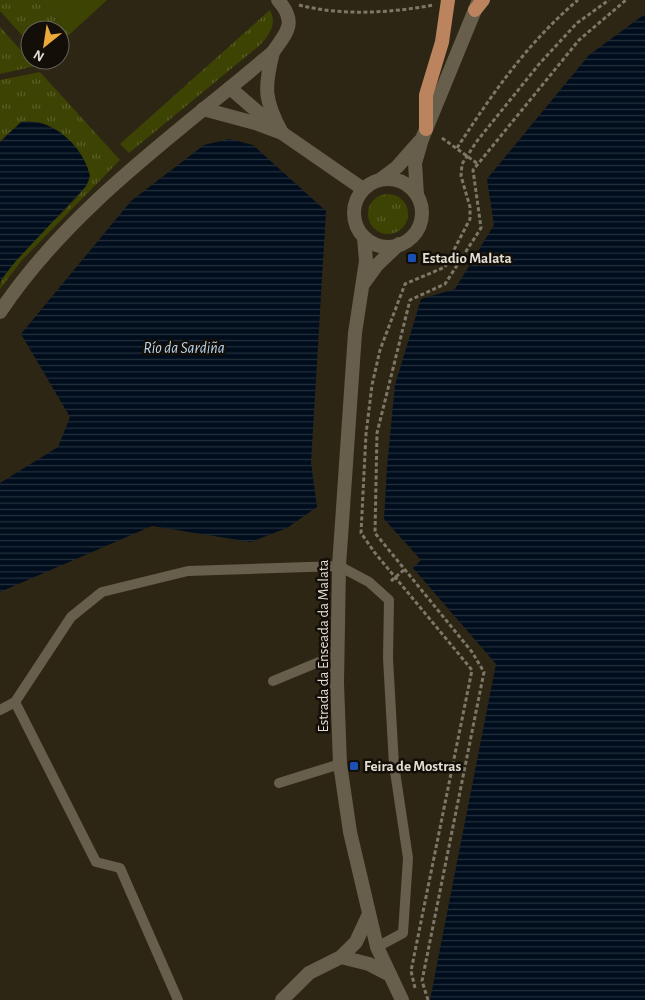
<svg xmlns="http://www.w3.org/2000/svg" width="645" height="1000" viewBox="0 0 645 1000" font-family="'Alegreya Sans',sans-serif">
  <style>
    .grass { fill: url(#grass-tufts) }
    .park { fill: #3d4403 }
    .water { fill: url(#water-rules) }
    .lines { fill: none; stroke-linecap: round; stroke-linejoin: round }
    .path { stroke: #7d7768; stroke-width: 3; stroke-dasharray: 4 2.5; stroke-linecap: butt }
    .service { stroke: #675e4b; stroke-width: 10 }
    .minor { stroke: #675e4b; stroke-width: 14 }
    .secondary { stroke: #675e4b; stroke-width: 14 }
    .trunk { stroke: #bc845e; stroke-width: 14 }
    .transit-dot { fill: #1a4fb4; stroke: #130f08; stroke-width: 2 }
    .labels { text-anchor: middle; stroke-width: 5; stroke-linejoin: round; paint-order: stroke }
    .poi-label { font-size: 15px; font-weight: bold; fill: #e3ded3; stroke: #130f08; text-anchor: start }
    .street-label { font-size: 15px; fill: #e3ded3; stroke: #130f08 }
    .water-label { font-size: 16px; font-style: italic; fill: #b5d3f0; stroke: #130f08 }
  </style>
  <defs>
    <pattern id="grass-tufts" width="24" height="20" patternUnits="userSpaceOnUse" patternTransform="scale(1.25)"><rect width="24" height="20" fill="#3d4403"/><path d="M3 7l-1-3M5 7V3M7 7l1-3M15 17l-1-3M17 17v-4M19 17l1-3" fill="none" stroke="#595f27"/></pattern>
    <pattern id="water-rules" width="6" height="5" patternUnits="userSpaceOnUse" patternTransform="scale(1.25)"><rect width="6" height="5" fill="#000d1c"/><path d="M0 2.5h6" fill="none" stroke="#25303c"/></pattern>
  </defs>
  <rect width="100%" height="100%" fill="#2d2614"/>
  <!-- grass -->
  <g class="grass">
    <path d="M0,0H40L70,34L60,43V30H30V44L0,11Z"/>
    <path d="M270,10C277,24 270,34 260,45L129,153L120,144Z"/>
    <path d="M0,27L35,66L0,74Z"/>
    <path d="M40,72L120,160L22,260L0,289C0,261 74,210 89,181C93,159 57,123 36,122C20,121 10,131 0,142V80Z"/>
    <circle cx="388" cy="214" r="20"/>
  </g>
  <!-- park -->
  <path class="park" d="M40,0H107L70,34Z"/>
  <!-- water -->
  <g class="water">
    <path d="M645,14V1000H430L496,664L413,568L421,560L384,519L387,467L395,385L421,299L455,289L494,225L487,179L589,55Z"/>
    <path d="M21,122C53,118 83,146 90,176L86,186L15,262L0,281V142Z"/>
    <path d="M229,139L253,145L326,211L311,463L317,507L287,528L251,542L152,526L0,592V483L58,447L70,417L21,334L131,201L204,145Z"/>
  </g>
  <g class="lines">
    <!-- path -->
    <g class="path">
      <path d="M299,5C342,16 389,13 434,5"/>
      <path d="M442,138L478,164"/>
      <path d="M457,148C492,94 528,42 578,0"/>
      <path d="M391,581L405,569"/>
      <path d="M415,988L411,971L472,670L375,553L361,533L366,434L372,385L380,350L405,284L445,267L470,219V207L461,176L462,164L477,141L540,63L577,23L609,0"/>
      <path d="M428,1000L422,981L484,672L472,652L375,533L377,433L410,300L445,284L481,228L473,170L579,40L626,0"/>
    </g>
    <!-- service -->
    <g class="service">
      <path d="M273,681L338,654"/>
      <path d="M15,702L96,862L120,868L178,1000"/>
      <path d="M0,710L15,702L71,617L102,592L188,571L339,566L369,582L389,600L388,658L394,765L408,858L403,933L377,947"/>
      <path d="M279,783L340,764"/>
    </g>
    <!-- minor -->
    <g class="minor">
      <path d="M230,88L282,133L363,189"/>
      <path d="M203,109L255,123L282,133C264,100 264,88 273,52"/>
      <path d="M0,312C71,206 178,133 273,52C288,31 297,22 278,0"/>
      <path d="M341,957L369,964L390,975"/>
      <path d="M282,1000L309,973L341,957L356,942L369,914"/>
    </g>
    <!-- secondary -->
    <g class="secondary">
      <path d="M381,179L397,167L420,141"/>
      <circle cx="388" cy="213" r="34"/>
      <path d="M417,195L415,163L422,139L479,0"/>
      <path d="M364,237L366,261L355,333L339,566L337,683L340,764L350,832L377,947L402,1000"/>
      <path d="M364,283L377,265L399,244"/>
    </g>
    <!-- trunk -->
    <g class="trunk">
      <path d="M475,10L483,0"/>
      <path d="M426,129V95L442,42L448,0"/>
    </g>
  </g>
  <!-- markers -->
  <g class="transit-dot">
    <rect x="407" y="253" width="10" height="10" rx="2.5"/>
    <rect x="349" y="761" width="10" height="10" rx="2.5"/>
  </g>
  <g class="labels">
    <!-- poi labels -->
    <g class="poi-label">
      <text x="422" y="263">Estadio Malata</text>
      <text x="364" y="771">Feira de Mostras</text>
    </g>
    <!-- street labels -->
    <g class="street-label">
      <text transform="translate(323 646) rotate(-90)" y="5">Estrada da Enseada da Malata</text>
    </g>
    <!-- water labels -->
    <g class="water-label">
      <text x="184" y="353">Río da Sardiña</text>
    </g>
  </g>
  <!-- north arrow -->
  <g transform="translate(45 45) rotate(210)"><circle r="24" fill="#130f08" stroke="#666259"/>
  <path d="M0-4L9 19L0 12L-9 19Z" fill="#eca93a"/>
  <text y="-8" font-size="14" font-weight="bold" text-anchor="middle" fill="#e3ded3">N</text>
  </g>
</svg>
